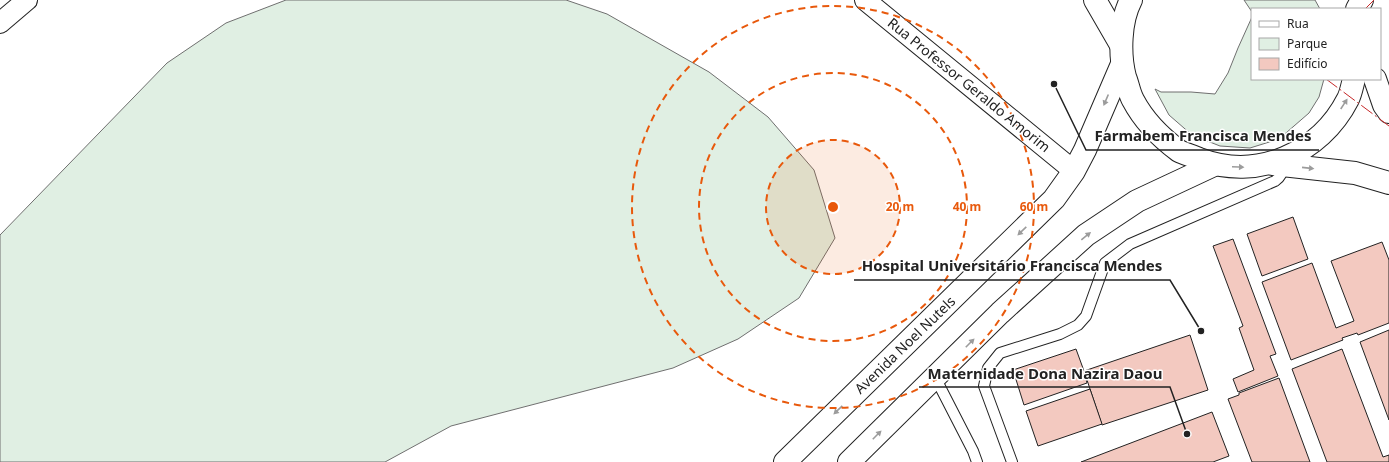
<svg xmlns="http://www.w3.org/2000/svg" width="1389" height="462" viewBox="0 0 1389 462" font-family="'Noto Sans',sans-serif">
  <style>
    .green { fill: #e0efe3; stroke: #6f6f6f }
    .building { fill: #f3c9c0; stroke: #222 }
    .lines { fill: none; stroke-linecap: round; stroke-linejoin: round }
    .lane-casing { stroke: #222; stroke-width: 12 }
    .street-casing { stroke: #222; stroke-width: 22 }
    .secondary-casing { stroke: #222; stroke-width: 24 }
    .primary-casing { stroke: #222; stroke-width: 24 }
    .lane { stroke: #fff; stroke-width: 10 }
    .street { stroke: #fff; stroke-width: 20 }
    .secondary { stroke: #fff; stroke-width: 22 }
    .primary { stroke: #fff; stroke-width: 22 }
    .power { stroke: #c62828; stroke-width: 1; stroke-dasharray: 14 3 2 3; stroke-linecap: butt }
    .oneway { fill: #9c9c9c }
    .ring { fill: none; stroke: #e8590c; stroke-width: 2; stroke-dasharray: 7 5 }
    .labels { text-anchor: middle; stroke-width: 3; stroke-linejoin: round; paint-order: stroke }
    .street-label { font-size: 14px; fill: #222; stroke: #fff }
    .centre { fill: #e8590c; stroke: #fff; stroke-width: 2 }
    .ring-label { font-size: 12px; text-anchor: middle; font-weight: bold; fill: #e8590c; stroke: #fff; stroke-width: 3; stroke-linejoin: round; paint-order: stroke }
    .leader { fill: none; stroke: #222; stroke-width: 1.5 }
    .callout-dot { fill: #222; stroke: #fff; stroke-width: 1.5 }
    .callout-label { font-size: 15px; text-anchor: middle; font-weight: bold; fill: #222; stroke: #fff; stroke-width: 3; stroke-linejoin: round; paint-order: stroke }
  </style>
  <rect width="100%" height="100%" fill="#fff"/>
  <!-- green -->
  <g class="green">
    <path d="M286,0H566L607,14L709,72L768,117L814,170L835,238L799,298L738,339L673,368L451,426L385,462H0V235L167,63L226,23Z"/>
    <path d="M1244,0H1315L1320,9H1252V12Z"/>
    <path d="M1252,17V79H1324L1319,97L1309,113L1279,139L1250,148L1220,146L1192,135L1169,115L1155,89L1161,92H1191L1215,94L1228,73L1238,48Z"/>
  </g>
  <!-- building -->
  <g class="building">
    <path d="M1293,217L1308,259L1262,276L1247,234Z"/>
    <path d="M1233,239L1276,354L1270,356L1278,376L1238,392L1233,379L1254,370L1239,328L1243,326L1213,246Z"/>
    <path d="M1382,242L1389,260V323L1358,335L1357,333L1342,338L1343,340L1291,360L1262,282L1312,263L1336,328L1354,321L1331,261Z"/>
    <path d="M1389,330V420L1360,342Z"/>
    <path d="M1190,335L1208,390L1102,425L1084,371Z"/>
    <path d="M1076,349L1084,371L1087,383L1024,405L1013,370Z"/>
    <path d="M1342,349L1383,457L1389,455V462H1327L1292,369Z"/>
    <path d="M1279,378L1310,462H1252L1228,399L1239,395V393Z"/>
    <path d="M1090,389L1102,424L1038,446L1026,411Z"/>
    <path d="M1212,412L1229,456L1213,462H1081Z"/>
  </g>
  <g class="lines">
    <defs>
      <g id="lane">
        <path d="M935,377L973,451L977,462"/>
        <path d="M1012,462L984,386L988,368L1000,353L1060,334L1078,325L1086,316L1105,263L1130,244L1275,181C1281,177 1282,173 1284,165"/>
      </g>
      <g id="street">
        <path d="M865,0L1074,171"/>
        <path d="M0,23L27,0"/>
      </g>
      <g id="secondary">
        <path d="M1095,0L1121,45"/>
        <path d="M785,462L1054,199L1074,171L1085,150L1122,64"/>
        <path d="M849,462L1000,313L1086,235L1137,201L1214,165"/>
      </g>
      <g id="primary">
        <path d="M1131,0C1120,21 1119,54 1125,77C1128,84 1129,93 1133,100C1144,121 1160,137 1179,151C1185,154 1193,156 1199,159C1257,181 1320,154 1348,99C1351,93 1352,86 1354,79"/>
        <path d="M1357,9L1362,0"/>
        <path d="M1375,79L1384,105L1389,112"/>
        <path d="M1273,164L1355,173L1389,183"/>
      </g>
    </defs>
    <!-- lane casing -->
    <use href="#lane" class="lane-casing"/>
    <!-- street casing -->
    <use href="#street" class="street-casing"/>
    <!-- secondary casing -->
    <use href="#secondary" class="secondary-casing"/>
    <!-- primary casing -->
    <use href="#primary" class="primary-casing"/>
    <!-- lane -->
    <use href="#lane" class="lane"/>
    <!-- street -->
    <use href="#street" class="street"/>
    <!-- secondary -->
    <use href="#secondary" class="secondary"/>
    <!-- primary -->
    <use href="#primary" class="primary"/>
    <!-- power -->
    <g class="power">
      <path d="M1365,9L1374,0"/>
      <path d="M1326,79L1389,126"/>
    </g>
  </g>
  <!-- one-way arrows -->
  <defs><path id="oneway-solid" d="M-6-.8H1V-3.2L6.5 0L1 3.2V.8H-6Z"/></defs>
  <g class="oneway">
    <use href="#oneway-solid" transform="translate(1106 100) rotate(113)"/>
    <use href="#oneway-solid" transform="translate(1344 104) rotate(-57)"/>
    <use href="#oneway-solid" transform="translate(1238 167) rotate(2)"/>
    <use href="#oneway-solid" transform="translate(1308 168) rotate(6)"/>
    <use href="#oneway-solid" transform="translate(1022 231) rotate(136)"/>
    <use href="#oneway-solid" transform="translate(1086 236) rotate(-39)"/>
    <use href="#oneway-solid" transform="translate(970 343) rotate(-45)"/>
    <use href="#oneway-solid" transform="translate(838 410) rotate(136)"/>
    <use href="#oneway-solid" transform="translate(877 435) rotate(-45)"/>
  </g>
  <!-- distance rings -->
  <circle cx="833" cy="207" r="67" fill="#e8590c" fill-opacity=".12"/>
  <g class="ring">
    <circle cx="833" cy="207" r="67"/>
    <circle cx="833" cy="207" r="134"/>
    <circle cx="833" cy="207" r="201"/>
  </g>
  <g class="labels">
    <!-- street labels -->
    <g class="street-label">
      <text transform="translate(969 85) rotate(39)" y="5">Rua Professor Geraldo Amorim</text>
      <text transform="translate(905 345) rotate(-44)" y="5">Avenida Noel Nutels</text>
    </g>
  </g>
  <circle cx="833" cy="207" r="6" class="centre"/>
  <g class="ring-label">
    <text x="900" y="211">20 m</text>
    <text x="967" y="211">40 m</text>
    <text x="1034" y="211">60 m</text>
  </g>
  <!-- callouts -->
  <path class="leader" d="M1054 84L1086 150H1319M1201 331L1170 280H854M1187 434L1170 387H919"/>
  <g class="callout-dot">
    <circle cx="1054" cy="84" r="4"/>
    <circle cx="1201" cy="331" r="4"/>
    <circle cx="1187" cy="434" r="4"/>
  </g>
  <g class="callout-label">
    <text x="1203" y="141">Farmabem Francisca Mendes</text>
    <text x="1012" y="271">Hospital Universitário Francisca Mendes</text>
    <text x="1045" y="379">Maternidade Dona Nazira Daou</text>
  </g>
  <!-- legend -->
  <rect x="1251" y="8" width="130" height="72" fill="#ffffff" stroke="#a7a7a7"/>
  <rect x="1259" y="21" width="20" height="6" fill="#ffffff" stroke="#a7a7a7"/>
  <text x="1287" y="28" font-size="12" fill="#222222">Rua</text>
  <rect x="1259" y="38" width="20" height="12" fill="#e0efe3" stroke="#a7a7a7"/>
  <text x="1287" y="48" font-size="12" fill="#222222">Parque</text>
  <rect x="1259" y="58" width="20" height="12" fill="#f3c9c0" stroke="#a7a7a7"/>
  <text x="1287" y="68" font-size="12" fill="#222222">Edifício</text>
</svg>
